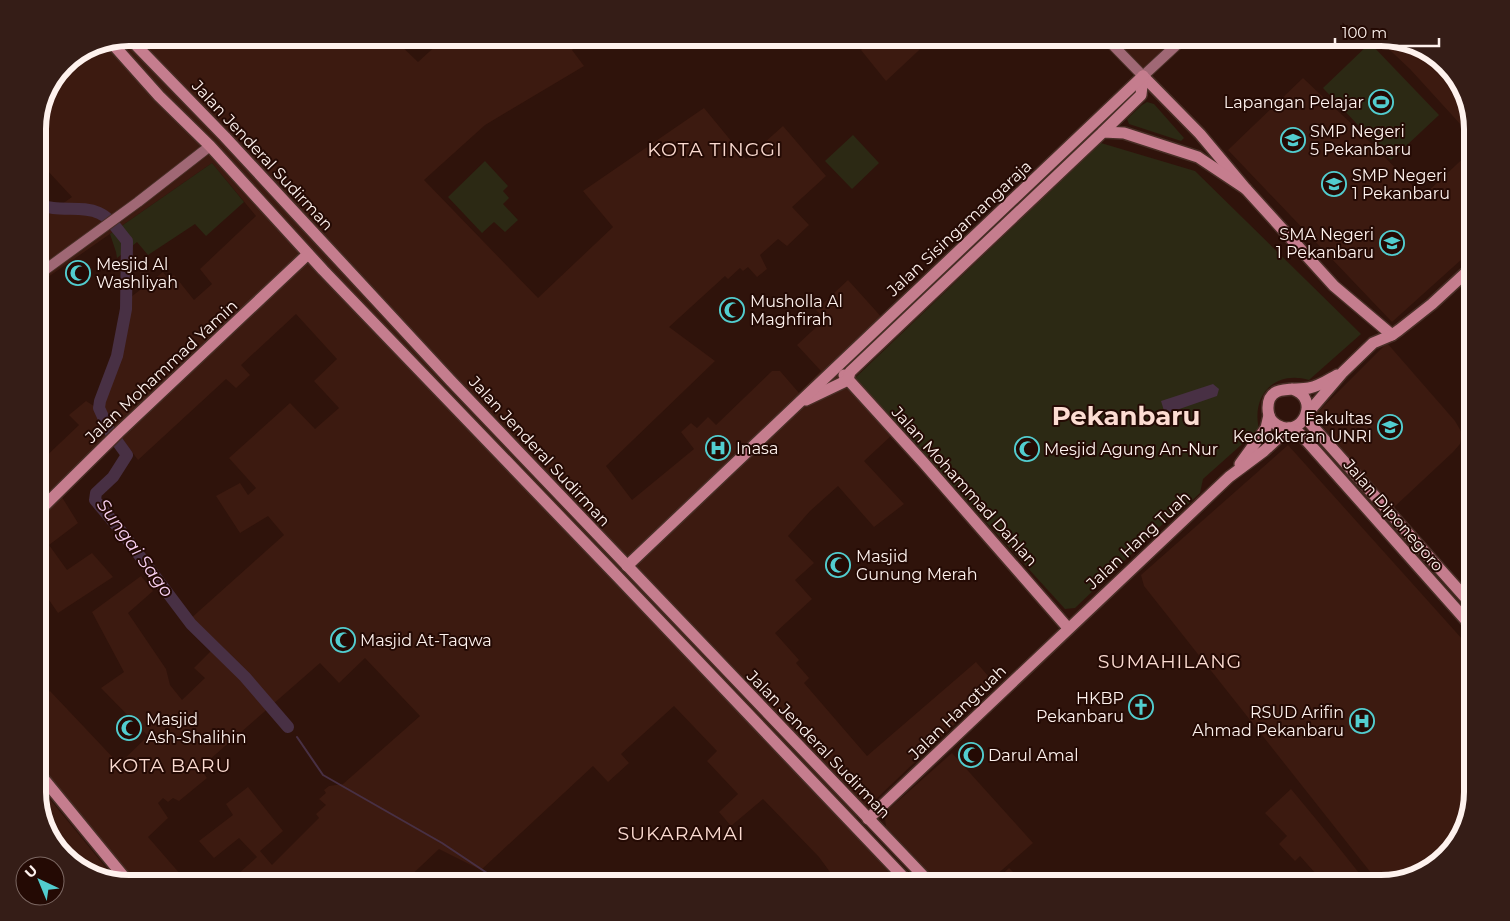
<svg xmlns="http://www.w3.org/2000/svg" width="1510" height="921" viewBox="0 0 1510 921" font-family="Montserrat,sans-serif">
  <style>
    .built { fill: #3c1a10 }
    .green { fill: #2c2914 }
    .water { fill: #483044 }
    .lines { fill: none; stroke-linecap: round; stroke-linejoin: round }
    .stream { stroke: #483044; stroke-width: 2 }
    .river { stroke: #483044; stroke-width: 12 }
    .secondary-casing { stroke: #482e26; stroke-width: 12 }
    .primary-casing { stroke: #482e26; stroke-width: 14 }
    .secondary { stroke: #a06875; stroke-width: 10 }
    .primary { stroke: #c57d8e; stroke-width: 11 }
    .labels { text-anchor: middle; stroke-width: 4; stroke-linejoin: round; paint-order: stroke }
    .poi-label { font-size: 16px; fill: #fef2ee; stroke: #240a04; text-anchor: start }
    .street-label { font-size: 16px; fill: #fef2ee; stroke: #240a04 }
    .water-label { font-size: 18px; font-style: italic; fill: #f9d1f2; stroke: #240a04 }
    .quarter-label { font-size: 19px; letter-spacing: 1px; fill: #fcdcd2; stroke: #240a04 }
    .town-label { font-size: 26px; font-weight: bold; fill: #fcdcd2; stroke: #240a04 }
    .rim { fill: none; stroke: #fef2ee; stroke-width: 6 }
  </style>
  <rect width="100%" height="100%" fill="#2f130b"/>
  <!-- built -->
  <g class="built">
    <path d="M129,38H230L232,43L237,38H393L418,62L440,42L436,38H588L572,50L584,66L485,125L424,180L538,298L613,227L583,191L704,108L746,159L783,126L826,176L792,207L809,225L787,246L778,239L760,255L767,269L757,277L748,267L743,271L740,268L728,279L725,276L669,327L715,361L606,466L632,500L694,449L681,432L691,423L697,428L708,417L716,425L772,371H780L799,393L821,371L797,345L825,319L816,310L848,280L885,321L836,367L892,435L864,461L904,504L874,527L838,486L810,511L788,536L814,563L795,580L812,599L775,633L799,660L796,663L809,678L804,683L867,756L976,662L996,685L855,819L915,883H838L819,857L763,799L731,826L719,812L738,794L707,761L717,751L674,706L621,754L629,763L608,782L593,766L481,870L439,849L403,883H228L257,857L239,838L214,858L199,841L233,815L226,804L248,787L283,831L260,851L272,865L319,818L316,814L326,805L319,799L326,793L324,790L329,786L343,784L420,716L365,658L339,683L320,663L200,768L207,778L179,801L173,798L168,802L163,798L158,803L168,818L148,837L188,883H134L38,765V700L50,691L119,764L148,736L101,688L124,672L92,612L141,576L153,591L128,613L166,669L170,685L182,700L205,678L194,668L215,647L189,620L284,535L268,516L240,533L216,496L240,483L248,495L256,488L229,458L290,403L315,429L339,408L314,381L337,359L296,314L241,365L250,375L236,388L226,379L138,460L120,436L60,494L78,523L49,545L67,570L92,553L113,577L58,613L38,584V464L79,425L69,415L86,401L97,408L110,369L122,304L163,272L168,279L174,275L194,300L212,284L200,269L256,216L212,163L38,284V221L72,197L46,169L38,173V123L65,64L94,44Z"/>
    <path d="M875,38H932L886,81L861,50Z"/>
    <path d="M1112,38H1176L1143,68Z"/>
    <path d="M1377,38L1427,50L1460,83L1472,123V137L1410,69Z"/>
    <path d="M1303,78L1357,129L1423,196L1472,150V250L1392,322L1228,150Z"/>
    <path d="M1387,343L1455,421L1462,433L1460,444L1453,452L1392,509L1316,418L1318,412Z"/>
    <path d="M1288,445L1472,650V792L1460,838L1426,871L1379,883L1144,586L1141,575Z"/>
    <path d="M952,753L1033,843L987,883H939L886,827L885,818L889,809Z"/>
    <path d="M38,785L85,842L116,880L83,871L50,838L38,798Z"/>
    <path d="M1291,789L1320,824L1367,883H1324L1300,856L1295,861L1279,844L1287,836L1265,813Z"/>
    <path d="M1009,868L1024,883H993Z"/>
  </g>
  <!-- green -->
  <g class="green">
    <path d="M1370,43L1439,115L1391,160L1323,88Z"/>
    <path d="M1147,102L1154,104L1184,138L1181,141L1129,124L1127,119L1142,105Z"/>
    <path d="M853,135L879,163L852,189L825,161Z"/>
    <path d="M1101,143L1195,171L1361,334L1309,380C1275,370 1251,395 1259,429L1203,479L1200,493L1177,515L1168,519L1075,608L1065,609L855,378Z"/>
    <path d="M485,161L508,186L503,191L509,198L503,204L518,220L505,232L494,222L482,233L448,197Z"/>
    <path d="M212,163L244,202L206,236L195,224L148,255L137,242L117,258L116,252L110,234Z"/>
  </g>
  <!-- water -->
  <path class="water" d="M1213,384L1219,389L1217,396L1165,414L1161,401Z"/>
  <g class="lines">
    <!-- stream -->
    <path class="stream" d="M297,737L323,775L442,843L502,883"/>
    <!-- river -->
    <path class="river" d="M38,203C56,214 80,204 99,213C111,218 119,232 127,241L126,309L117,356L100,401L99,408L109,430L127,455L113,477L96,493L95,500L121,531L191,624L245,677L288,727"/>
    <defs>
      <g id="secondary">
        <path d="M1106,38L1143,76L1184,38"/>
        <path d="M38,275L138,202L210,146"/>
      </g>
      <g id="primary">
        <path d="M129,38L225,137L451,381L930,883"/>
        <path d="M110,41L159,96L210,146L323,270L617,576L909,883"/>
        <path d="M1143,76L1200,134L1246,189L1334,286L1392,335"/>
        <path d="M1103,132L1141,95L1143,76"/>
        <path d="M844,375L923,462L1068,628"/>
        <path d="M1292,389C1322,398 1302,440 1277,425C1272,422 1268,416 1268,409C1267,383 1294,391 1309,388C1320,386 1328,380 1337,375"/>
        <path d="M806,400L848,380L850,372L1103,132L1124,133L1198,157L1246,189"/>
        <path d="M1307,414L1310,423L1316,430L1472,605"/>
        <path d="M1307,414L1343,372L1373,343L1392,335L1399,330L1432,304L1472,267"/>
        <path d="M1289,428L1299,433L1306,440L1472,627"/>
        <path d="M1240,464L1266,428L1269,415"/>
        <path d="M38,512L118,433L308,254"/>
        <path d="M627,566L1143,76"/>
        <path d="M38,772L129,883"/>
        <path d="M868,819L1229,477L1264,451L1289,428"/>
      </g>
    </defs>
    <!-- secondary casing -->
    <use href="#secondary" class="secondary-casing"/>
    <!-- primary casing -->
    <use href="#primary" class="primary-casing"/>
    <!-- secondary -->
    <use href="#secondary" class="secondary"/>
    <!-- primary -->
    <use href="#primary" class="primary"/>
  </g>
  <!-- icons -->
  <defs>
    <symbol id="stadium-ring" viewBox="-11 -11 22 22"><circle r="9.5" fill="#240a04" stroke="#52cdcf" stroke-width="1.5"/><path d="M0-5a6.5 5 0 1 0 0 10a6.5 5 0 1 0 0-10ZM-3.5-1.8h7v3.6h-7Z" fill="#52cdcf"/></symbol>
    <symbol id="school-ring" viewBox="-11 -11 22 22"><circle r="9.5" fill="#240a04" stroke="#52cdcf" stroke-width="1.5"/><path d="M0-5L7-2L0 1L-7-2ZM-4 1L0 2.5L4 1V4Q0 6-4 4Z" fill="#52cdcf"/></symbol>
    <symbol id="mosque-ring" viewBox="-11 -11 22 22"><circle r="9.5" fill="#240a04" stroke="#52cdcf" stroke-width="1.5"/><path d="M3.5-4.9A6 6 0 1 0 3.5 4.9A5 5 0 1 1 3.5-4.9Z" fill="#52cdcf"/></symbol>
    <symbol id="university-ring" viewBox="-11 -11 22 22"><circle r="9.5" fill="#240a04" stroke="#52cdcf" stroke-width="1.5"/><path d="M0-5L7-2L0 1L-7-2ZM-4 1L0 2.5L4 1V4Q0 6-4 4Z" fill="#52cdcf"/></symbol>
    <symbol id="hospital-ring" viewBox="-11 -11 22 22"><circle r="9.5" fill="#240a04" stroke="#52cdcf" stroke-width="1.5"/><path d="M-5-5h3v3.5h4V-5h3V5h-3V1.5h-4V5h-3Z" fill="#52cdcf"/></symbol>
    <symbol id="church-ring" viewBox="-11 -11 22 22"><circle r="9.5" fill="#240a04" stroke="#52cdcf" stroke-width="1.5"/><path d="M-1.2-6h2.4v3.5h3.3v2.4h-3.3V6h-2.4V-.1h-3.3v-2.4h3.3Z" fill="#52cdcf"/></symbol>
  </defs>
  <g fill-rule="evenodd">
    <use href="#stadium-ring" x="1367" y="88" width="28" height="28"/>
    <use href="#school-ring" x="1279" y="126" width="28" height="28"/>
    <use href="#school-ring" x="1320" y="170" width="28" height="28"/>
    <use href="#school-ring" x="1378" y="229" width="28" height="28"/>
    <use href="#mosque-ring" x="64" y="259" width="28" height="28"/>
    <use href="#mosque-ring" x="718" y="296" width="28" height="28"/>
    <use href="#university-ring" x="1376" y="413" width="28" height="28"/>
    <use href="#hospital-ring" x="704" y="434" width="28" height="28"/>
    <use href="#mosque-ring" x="1013" y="435" width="28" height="28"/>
    <use href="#mosque-ring" x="824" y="551" width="28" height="28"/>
    <use href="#mosque-ring" x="329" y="626" width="28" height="28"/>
    <use href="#church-ring" x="1127" y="693" width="28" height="28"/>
    <use href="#hospital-ring" x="1348" y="707" width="28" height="28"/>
    <use href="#mosque-ring" x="115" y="714" width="28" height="28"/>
    <use href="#mosque-ring" x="957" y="741" width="28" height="28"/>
  </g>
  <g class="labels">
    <!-- poi labels -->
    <g class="poi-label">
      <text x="1364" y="108" text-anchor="end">Lapangan Pelajar</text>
      <text x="1310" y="137">SMP Negeri<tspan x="1310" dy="18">5 Pekanbaru</tspan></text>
      <text x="1352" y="181">SMP Negeri<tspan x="1352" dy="18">1 Pekanbaru</tspan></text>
      <text x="1374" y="240" text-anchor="end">SMA Negeri<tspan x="1374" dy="18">1 Pekanbaru</tspan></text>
      <text x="96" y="270">Mesjid Al<tspan x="96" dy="18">Washliyah</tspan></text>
      <text x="750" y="307">Musholla Al<tspan x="750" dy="18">Maghfirah</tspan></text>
      <text x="1372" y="424" text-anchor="end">Fakultas<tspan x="1372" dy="18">Kedokteran UNRI</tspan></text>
      <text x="736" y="454">Inasa</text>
      <text x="1044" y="455">Mesjid Agung An-Nur</text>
      <text x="856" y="562">Masjid<tspan x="856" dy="18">Gunung Merah</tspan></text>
      <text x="360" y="646">Masjid At-Taqwa</text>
      <text x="1124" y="704" text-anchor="end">HKBP<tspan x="1124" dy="18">Pekanbaru</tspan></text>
      <text x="1344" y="718" text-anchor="end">RSUD Arifin<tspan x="1344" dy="18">Ahmad Pekanbaru</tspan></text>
      <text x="146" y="725">Masjid<tspan x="146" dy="18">Ash-Shalihin</tspan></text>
      <text x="988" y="761">Darul Amal</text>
    </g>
    <!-- street labels -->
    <g class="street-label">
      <text transform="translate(263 155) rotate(47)" y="6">Jalan Jenderal Sudirman</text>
      <text transform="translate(959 228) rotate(-43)" y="6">Jalan Sisingamangaraja</text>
      <text transform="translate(161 371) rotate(-43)" y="6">Jalan Mohammad Yamin</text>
      <text transform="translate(540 451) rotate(47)" y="6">Jalan Jenderal Sudirman</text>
      <text transform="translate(965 486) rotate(48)" y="6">Jalan Mohammad Dahlan</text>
      <text transform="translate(1394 515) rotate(49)" y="6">Jalan Diponegoro</text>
      <text transform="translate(1138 540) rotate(-43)" y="6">Jalan Hang Tuah</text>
      <text transform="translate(957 712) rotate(-44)" y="6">Jalan Hangtuah</text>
      <text transform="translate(819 744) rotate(46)" y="6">Jalan Jenderal Sudirman</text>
    </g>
    <!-- water labels -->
    <g class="water-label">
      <text transform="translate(135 548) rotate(54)" y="6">Sungai Sago</text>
    </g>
    <!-- quarter labels -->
    <g class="quarter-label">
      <text x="715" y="156">KOTA TINGGI</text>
      <text x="1170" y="668">SUMAHILANG</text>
      <text x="170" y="772">KOTA BARU</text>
      <text x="681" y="840">SUKARAMAI</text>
    </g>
    <!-- town labels -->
    <g class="town-label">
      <text x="1126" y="425">Pekanbaru</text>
    </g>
  </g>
  <!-- crop -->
  <path d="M0 0H1510V921H0ZM129 46H1381A83 83 0 0 1 1464 129V792A83 83 0 0 1 1381 875H129A83 83 0 0 1 46 792V129A83 83 0 0 1 129 46Z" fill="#351d17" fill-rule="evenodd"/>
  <path class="rim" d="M129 46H1381A83 83 0 0 1 1464 129V792A83 83 0 0 1 1381 875H129A83 83 0 0 1 46 792V129A83 83 0 0 1 129 46Z"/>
  <!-- north arrow -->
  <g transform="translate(40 881) rotate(316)"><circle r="24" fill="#240a04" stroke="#7b6762"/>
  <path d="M0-4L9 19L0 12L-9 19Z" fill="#52cdcf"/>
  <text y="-8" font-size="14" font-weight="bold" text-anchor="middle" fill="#fef2ee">U</text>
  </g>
  <!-- scale -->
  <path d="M1335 38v8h104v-8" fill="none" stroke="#fef2ee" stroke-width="2.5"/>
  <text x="1342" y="38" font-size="15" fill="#fef2ee" stroke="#240a04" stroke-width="4" paint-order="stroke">100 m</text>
</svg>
